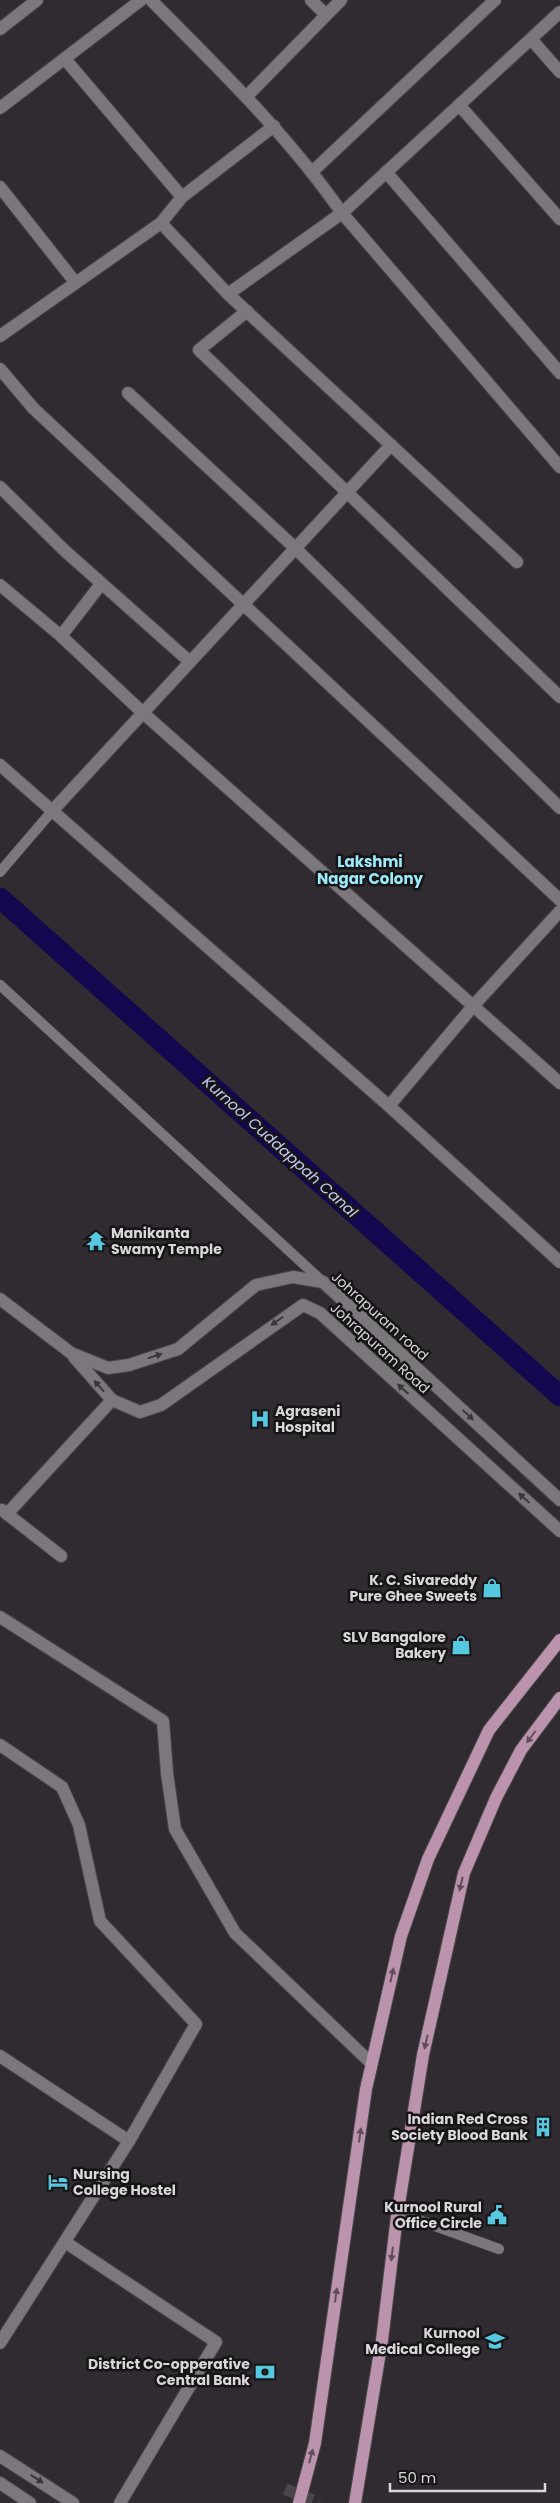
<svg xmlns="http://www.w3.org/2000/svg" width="560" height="2503" viewBox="0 0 560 2503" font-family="Poppins,sans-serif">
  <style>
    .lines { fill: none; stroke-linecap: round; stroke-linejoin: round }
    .canal { stroke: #13074f; stroke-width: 21 }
    .street-tunnel { stroke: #49454a; stroke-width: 12; stroke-dasharray: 12 6; stroke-linecap: butt }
    .lane-casing { stroke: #4a464a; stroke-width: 11 }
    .street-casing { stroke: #4a464a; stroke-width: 14 }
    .secondary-casing { stroke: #4a464a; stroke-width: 14 }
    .primary-casing { stroke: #4a464a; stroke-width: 14 }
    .lane { stroke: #7c777d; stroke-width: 10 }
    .street { stroke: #7c777d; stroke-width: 12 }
    .secondary { stroke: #7c777d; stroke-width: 12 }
    .primary { stroke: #bc93ac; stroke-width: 12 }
    .oneway { fill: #3a373a }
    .oneway2 { fill: #614d5a }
    .labels { text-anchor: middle; stroke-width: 5; stroke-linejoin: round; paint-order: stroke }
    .poi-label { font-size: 14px; font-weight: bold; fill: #dad7da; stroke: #161416; text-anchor: end }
    .street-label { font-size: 14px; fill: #dad7da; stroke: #161416 }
    .neighbourhood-label { font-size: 15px; font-weight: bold; fill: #9cebfc; stroke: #161416 }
    .water-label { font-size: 15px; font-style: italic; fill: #c3caf4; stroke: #161416 }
  </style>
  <rect width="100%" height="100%" fill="#2f2b30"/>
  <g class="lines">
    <!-- canal -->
    <path class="canal" d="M0,898L560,1396"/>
    <!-- street-tunnel -->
    <path class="street-tunnel" d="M285,2489L319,2503"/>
    <defs>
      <g id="lane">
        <path d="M0,872L53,810"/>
        <path d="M0,985L323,1282"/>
        <path d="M397,2216L410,2217L499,2249"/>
      </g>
      <g id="street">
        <path d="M151,0C218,68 287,134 342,213L560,467"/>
        <path d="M311,0L326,15"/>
        <path d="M0,29L37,0"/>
        <path d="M531,39L560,72"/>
        <path d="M65,59L182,197"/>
        <path d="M246,97L341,0"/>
        <path d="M459,105L560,219"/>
        <path d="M0,108L141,0"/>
        <path d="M313,171L495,0"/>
        <path d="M386,172L560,373"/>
        <path d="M0,187L75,282"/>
        <path d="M161,223L228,294L517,562"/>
        <path d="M228,294L342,213L560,12"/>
        <path d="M247,311L199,350L560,697"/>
        <path d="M0,336L161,223L182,197L274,126"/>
        <path d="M0,369L33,408L560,900"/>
        <path d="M128,393L294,547L560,808"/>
        <path d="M0,487L64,550L189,661"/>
        <path d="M0,585L61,636L142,712L560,1083"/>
        <path d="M61,636L101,584"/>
        <path d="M53,810L391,445"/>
        <path d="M389,1106L474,1005L560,911"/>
        <path d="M2,1510L61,1556"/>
        <path d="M7,1514L112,1400"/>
        <path d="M0,1617L163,1721L167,1773L175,1829L235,1933L371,2063"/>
        <path d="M0,1745L62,1787L79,1825L100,1921L196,2024L129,2141"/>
        <path d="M65,2242L216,2342L120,2503"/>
      </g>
      <g id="secondary">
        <path d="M0,765L389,1106L560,1262"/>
        <path d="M0,1299L71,1353L108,1368L129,1365L178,1349L256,1285L293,1277L323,1282L560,1500"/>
        <path d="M74,1357L112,1400L140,1412L161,1405L303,1305L320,1313L560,1531"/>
        <path d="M0,2056L129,2141L0,2343"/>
        <path d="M0,2456L73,2503"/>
        <path d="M0,2483L30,2503"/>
      </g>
      <g id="primary">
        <path d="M299,2503L315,2443L366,2089L401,1936L428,1859L489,1730L560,1640"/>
        <path d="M355,2503L382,2340L397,2216L423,2055L464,1873L496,1798L521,1750L560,1698"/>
      </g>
    </defs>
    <!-- lane casing -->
    <use href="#lane" class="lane-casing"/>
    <!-- street casing -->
    <use href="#street" class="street-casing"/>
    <!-- secondary casing -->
    <use href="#secondary" class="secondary-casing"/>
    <!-- primary casing -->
    <use href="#primary" class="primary-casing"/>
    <!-- lane -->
    <use href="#lane" class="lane"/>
    <!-- street -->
    <use href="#street" class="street"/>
    <!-- secondary -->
    <use href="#secondary" class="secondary"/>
    <!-- primary -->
    <use href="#primary" class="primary"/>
  </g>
  <!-- one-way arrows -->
  <defs><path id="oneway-solid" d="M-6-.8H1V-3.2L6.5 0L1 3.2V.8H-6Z" transform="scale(1.25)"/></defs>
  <g class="oneway">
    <use href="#oneway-solid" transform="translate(277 1321) rotate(145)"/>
    <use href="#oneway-solid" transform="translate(155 1356) rotate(-18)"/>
    <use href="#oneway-solid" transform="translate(99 1386) rotate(-132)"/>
    <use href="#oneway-solid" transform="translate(403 1389) rotate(-138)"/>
    <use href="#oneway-solid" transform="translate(468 1415) rotate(43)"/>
    <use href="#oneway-solid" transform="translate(524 1498) rotate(-138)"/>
    <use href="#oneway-solid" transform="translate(37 2479) rotate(33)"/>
  </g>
  <g class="oneway2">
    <use href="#oneway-solid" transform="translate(531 1737) rotate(127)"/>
    <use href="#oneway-solid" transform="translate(461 1884) rotate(103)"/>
    <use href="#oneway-solid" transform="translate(392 1975) rotate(-77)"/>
    <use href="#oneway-solid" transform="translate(426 2042) rotate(103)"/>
    <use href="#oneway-solid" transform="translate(360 2135) rotate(-82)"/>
    <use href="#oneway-solid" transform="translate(392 2254) rotate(97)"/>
    <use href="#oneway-solid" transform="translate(336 2295) rotate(-82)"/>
    <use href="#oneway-solid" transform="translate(311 2456) rotate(-75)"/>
  </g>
  <!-- icons -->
  <defs>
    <symbol id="temple-bare" viewBox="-9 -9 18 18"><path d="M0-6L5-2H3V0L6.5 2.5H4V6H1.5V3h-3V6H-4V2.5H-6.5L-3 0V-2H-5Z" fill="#56c9e0" stroke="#161416" stroke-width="2.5" paint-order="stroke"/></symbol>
    <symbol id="hospital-bare" viewBox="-9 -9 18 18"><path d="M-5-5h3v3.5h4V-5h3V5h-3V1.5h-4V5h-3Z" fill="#56c9e0" stroke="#161416" stroke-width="2.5" paint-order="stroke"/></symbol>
    <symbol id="shop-bare" viewBox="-9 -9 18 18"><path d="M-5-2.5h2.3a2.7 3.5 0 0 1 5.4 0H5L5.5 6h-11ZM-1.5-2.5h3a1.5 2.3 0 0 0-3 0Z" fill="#56c9e0" stroke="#161416" stroke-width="2.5" paint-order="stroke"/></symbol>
    <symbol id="building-bare" viewBox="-9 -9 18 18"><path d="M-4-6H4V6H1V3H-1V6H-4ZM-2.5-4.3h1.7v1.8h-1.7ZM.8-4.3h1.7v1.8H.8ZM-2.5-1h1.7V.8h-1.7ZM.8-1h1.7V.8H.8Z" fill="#56c9e0" stroke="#161416" stroke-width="2.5" paint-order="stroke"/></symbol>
    <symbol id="hotel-bare" viewBox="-9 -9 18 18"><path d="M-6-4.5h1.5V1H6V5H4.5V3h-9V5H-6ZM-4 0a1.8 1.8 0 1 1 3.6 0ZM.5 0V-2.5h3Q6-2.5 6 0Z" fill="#56c9e0" stroke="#161416" stroke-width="2.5" paint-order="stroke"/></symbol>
    <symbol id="civic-bare" viewBox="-9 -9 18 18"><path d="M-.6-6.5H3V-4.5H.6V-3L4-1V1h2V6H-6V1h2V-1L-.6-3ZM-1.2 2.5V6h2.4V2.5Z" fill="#56c9e0" stroke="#161416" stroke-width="2.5" paint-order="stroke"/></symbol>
    <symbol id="university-bare" viewBox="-9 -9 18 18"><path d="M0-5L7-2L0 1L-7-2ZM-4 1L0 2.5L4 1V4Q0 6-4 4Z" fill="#56c9e0" stroke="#161416" stroke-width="2.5" paint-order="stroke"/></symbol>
    <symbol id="bank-bare" viewBox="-9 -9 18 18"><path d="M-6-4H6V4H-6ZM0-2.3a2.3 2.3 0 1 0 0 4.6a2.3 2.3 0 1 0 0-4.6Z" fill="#56c9e0" stroke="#161416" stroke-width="2.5" paint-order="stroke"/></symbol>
  </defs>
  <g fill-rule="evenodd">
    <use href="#temple-bare" x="82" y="1227" width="28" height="28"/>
    <use href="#hospital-bare" x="246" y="1405" width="28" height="28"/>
    <use href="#shop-bare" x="478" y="1574" width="28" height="28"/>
    <use href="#shop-bare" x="447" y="1631" width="28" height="28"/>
    <use href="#building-bare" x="529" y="2113" width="28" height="28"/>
    <use href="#hotel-bare" x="44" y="2168" width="28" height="28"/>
    <use href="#civic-bare" x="483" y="2201" width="28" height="28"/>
    <use href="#university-bare" x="481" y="2327" width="28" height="28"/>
    <use href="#bank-bare" x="251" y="2358" width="28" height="28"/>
  </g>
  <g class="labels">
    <!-- poi labels -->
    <g class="poi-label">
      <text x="111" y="1238" text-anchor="start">Manikanta<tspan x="111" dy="16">Swamy Temple</tspan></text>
      <text x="275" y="1416" text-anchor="start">Agraseni<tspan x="275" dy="16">Hospital</tspan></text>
      <text x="477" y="1585">K. C. Sivareddy<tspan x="477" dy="16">Pure Ghee Sweets</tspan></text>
      <text x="446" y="1642">SLV Bangalore<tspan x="446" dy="16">Bakery</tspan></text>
      <text x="528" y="2124">Indian Red Cross<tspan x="528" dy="16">Society Blood Bank</tspan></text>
      <text x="73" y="2179" text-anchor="start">Nursing<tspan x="73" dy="16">College Hostel</tspan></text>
      <text x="482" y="2212">Kurnool Rural<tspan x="482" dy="16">Office Circle</tspan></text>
      <text x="480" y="2338">Kurnool<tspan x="480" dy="16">Medical College</tspan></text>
      <text x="250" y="2369">District Co-opperative<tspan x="250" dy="16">Central Bank</tspan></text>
    </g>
    <!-- street labels -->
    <g class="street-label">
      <text transform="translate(380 1316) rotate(42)" y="5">Johrapuram road</text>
      <text transform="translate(380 1348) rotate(42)" y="5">Johrapuram Road</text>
    </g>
    <!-- neighbourhood labels -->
    <g class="neighbourhood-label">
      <text x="370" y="867">Lakshmi<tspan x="370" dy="17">Nagar Colony</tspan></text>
    </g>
    <!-- water labels -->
    <g class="water-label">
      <text transform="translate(280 1147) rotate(42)" y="5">Kurnool Cuddappah Canal</text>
    </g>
  </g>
  <!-- scale -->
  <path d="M390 2483v8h155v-8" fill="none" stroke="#dad7da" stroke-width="2.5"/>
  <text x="398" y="2483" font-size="15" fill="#dad7da" stroke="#161416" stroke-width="4" paint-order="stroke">50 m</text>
</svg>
